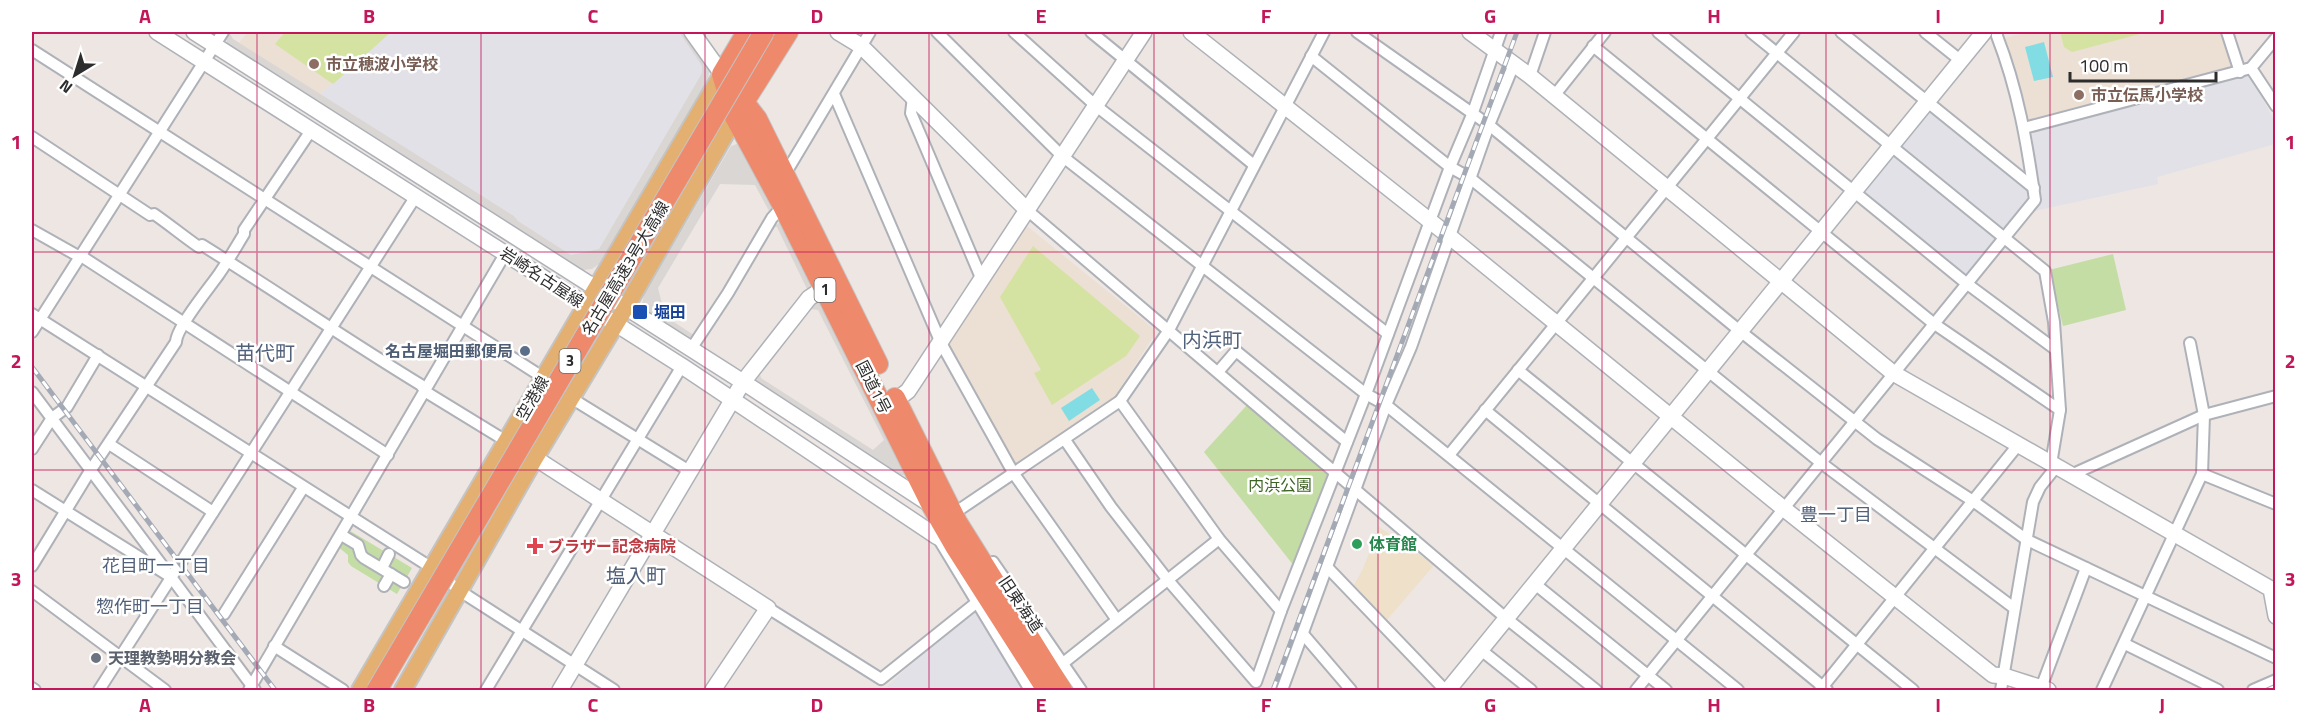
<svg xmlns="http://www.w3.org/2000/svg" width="2307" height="722" viewBox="0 0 2307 722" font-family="'Titillium Web','Noto Sans JP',sans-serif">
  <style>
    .industrial { fill: #e1e1e7 }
    .education { fill: #ecdfd3 }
    .green { fill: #c4dda4 }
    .sand { fill: #eee0c9 }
    .pitch { fill: #d5e3a2 }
    .plaza { fill: #dad6d4; fill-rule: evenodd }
    .water { fill: #81dde3 }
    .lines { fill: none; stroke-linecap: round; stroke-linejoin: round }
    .street-casing { stroke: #aeb2b8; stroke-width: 14 }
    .secondary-casing { stroke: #aeb2b8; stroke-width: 18 }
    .primary-casing { stroke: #c4c4c4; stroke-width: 20 }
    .highway-casing { stroke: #c4c4c4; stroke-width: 22 }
    .street { stroke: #fff; stroke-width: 10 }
    .secondary { stroke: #fff; stroke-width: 15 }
    .primary { stroke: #e3b071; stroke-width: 16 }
    .highway { stroke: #ee896c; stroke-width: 20 }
    .rail-casing { stroke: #a4aab5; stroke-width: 5 }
    .rail { stroke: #fff; stroke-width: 3; stroke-dasharray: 9; stroke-linecap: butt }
    .highway-bridge-casing { stroke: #c4c4c4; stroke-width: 22; stroke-linecap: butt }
    .highway-bridge { stroke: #ee896c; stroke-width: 20 }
    .grid { fill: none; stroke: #c2185b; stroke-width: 1.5; stroke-opacity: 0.55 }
    .education-dot { fill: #8d6e63; stroke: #fff; stroke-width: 2 }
    .transit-dot { fill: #1a4fb4; stroke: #fff; stroke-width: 2 }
    .service-dot { fill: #5c6f8a; stroke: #fff; stroke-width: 2 }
    .leisure-dot { fill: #2e9e5b; stroke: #fff; stroke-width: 2 }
    .health-dot { fill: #e0444e; stroke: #fff; stroke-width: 2 }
    .worship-dot { fill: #6b7280; stroke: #fff; stroke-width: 2 }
    .labels { text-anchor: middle; stroke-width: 5; stroke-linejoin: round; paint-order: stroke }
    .shield { fill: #fff; stroke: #6c6c6c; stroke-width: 1.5 }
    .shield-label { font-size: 15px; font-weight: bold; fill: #2d2d2d }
    .education-label { font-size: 16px; font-weight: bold; fill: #785e54; stroke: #fff; text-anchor: start }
    .street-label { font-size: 16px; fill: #2d2d2d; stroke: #fff }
    .transit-label { font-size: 16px; font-weight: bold; fill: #164399; stroke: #fff; text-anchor: start }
    .service-label { font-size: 16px; font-weight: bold; fill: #4e5e75; stroke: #fff; text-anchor: end }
    .park-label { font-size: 16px; fill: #3e6423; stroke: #fff }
    .leisure-label { font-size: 16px; font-weight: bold; fill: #27864d; stroke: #fff; text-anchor: start }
    .health-label { font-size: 16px; font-weight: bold; fill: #be3a42; stroke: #fff; text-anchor: start }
    .worship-label { font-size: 16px; font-weight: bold; fill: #5b616d; stroke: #fff; text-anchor: start }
    .neighbourhood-label { font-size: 18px; fill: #52617a; stroke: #fff }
    .quarter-label { font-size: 20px; fill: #52617a; stroke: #fff }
    .neatline { fill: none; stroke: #c2185b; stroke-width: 2 }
    .grid-label { font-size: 20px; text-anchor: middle; font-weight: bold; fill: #c2185b }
  </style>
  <rect width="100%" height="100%" fill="#ede6e2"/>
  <!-- industrial -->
  <g class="industrial">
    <path d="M391,32H679L702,66V73L599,249L571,255L518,221L514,216L320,94Z"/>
    <path d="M2249,74L2275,122V144L2157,177L2158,184L2034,211L2040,201L2029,131L2031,129Z"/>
    <path d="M1929,109L2031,191L2030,197L1967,277H1963L1862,195Z"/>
    <path d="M978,613L1025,690H891L887,686L967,614Z"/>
  </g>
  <!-- education -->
  <g class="education">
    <path d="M248,32H391L320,94L239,43Z"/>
    <path d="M2027,32H2222L2234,66L2231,71L2031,122L2028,119L2005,38Z"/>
    <path d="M1028,227L1154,329L1155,334L1111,402L1015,464H1011L948,349V344L1020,232Z"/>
  </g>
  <!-- green -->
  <g class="green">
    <path d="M2113,254L2126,310L2063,326L2049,270Z"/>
    <path d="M1248,404L1328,473L1294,566L1204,452Z"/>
    <path d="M347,529L412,568L397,594L351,566L348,562V555L337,546Z"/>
  </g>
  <!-- sand -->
  <path class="sand" d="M1379,527L1434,565L1385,622L1353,587L1363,569Z"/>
  <!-- pitch -->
  <g class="pitch">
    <path d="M285,32H391L333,84L275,44Z"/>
    <path d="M2060,32H2147L2072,52L2064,47Z"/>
    <path d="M1033,246L1140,336L1126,356L1052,405L1034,373L1041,370L1000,297Z"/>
  </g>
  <!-- plaza -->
  <g class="plaza">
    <path d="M228,32H232L230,34L233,39L514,216L518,221L571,255L599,249L702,73V66L679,32H684L710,70L707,81L599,264L592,269L583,270L563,261L227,44L226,35Z"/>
    <path d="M740,143L773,207L769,211L755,185L720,184L658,288L665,316L692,334L696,333L688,339L648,315L642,304L644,295L731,146Z"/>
    <path d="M779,223L783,224L813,286L808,291L777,227H772Z"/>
    <path d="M817,302L821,303L906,473L904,475H898L754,380L808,308ZM811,309L818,310L884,440L873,450L761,378L760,374Z"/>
  </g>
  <!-- water -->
  <g class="water">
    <path d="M2044,42L2053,77L2034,81L2025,47Z"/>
    <path d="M1092,388L1100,400L1069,421L1061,408Z"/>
  </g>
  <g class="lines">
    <defs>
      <g id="street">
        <path d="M937,32L1062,156L1366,394L1386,405L1738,690"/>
        <path d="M1014,32L1095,105L1388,334"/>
        <path d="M1091,32L1254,165"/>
        <path d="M1357,32L1489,125L1740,331L1877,439L1973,501L2027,540L2276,658"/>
        <path d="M1658,32L1966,283L2055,349"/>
        <path d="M1751,32L2045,271L2054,322L2060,410L2051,464"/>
        <path d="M1841,32L2034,188"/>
        <path d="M1925,32L1960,60"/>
        <path d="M2227,32L2240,72"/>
        <path d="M1593,46L1933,323L2060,410"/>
        <path d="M32,50L544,378"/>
        <path d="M1311,56L1450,167L1470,178L1820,462L2014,608"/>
        <path d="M2251,68L2276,106"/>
        <path d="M1530,76L1545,32"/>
        <path d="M834,94L941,343L1014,474L1117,620"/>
        <path d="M1554,96L1605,32"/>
        <path d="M913,97L911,113L982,280"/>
        <path d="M2024,128L2251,68L2276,38"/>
        <path d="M32,137L150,215L154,214C170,225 183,236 199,247L202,245C276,291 347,340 421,385L426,392L506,441"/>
        <path d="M784,176L870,32"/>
        <path d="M1027,210L1507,619L1596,690"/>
        <path d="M32,230L80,257"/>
        <path d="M81,256L388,455"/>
        <path d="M32,314L432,568L460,591L614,690"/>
        <path d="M32,332L223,32"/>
        <path d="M691,349L728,293L772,218L783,206"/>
        <path d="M1518,370L1913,690"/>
        <path d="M1218,372L1236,351L1347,442"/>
        <path d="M32,392L167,572"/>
        <path d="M571,398L691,472"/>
        <path d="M1120,401L1219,539L1281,611"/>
        <path d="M1485,410L1827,690"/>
        <path d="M1065,440L1111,507L1167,579L1256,682L1281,611L1366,394L1450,167L1472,115L1501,32"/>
        <path d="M109,444L213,512"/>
        <path d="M32,449L52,418L67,407L98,355"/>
        <path d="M1449,455L1794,32"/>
        <path d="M2202,474L2276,504"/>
        <path d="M2071,475L2204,415L2276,396"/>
        <path d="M32,490L171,577L255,690"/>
        <path d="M953,514L1120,401L1169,330L1324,32"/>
        <path d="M343,536L358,545L361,555L364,558L404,582"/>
        <path d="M938,538L1030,690"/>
        <path d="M993,562L1081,690"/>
        <path d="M32,566L90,471L176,342C176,328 210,287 219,274C228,261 236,247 244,234V230L312,129"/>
        <path d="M382,568L389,554"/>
        <path d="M1328,568L1445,690"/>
        <path d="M1535,584L1666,690"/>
        <path d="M384,586L391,574"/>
        <path d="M32,591L165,690"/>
        <path d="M768,608L881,679L976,603"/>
        <path d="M224,614L303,488"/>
        <path d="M1303,634L1351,690"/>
        <path d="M2125,644L2218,690"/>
        <path d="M274,646L343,690"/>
        <path d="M1481,650L1531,690"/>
        <path d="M1062,664L1219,539"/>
        <path d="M32,688L35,690"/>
        <path d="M2041,688L2086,568"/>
        <path d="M99,690L416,196"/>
        <path d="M249,690L505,254"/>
        <path d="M486,690L682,366"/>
        <path d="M1282,690L1386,405L1411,347L1489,125L1514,64"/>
        <path d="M1636,690L2035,200C2027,143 2018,90 1997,36V32"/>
        <path d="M1820,690L2018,445"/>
        <path d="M2001,690L2033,502L2040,487L2056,467"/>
        <path d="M2102,690L2202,474L2204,415L2190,343"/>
        <path d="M2253,690L2276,680"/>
      </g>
      <g id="secondary">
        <path d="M157,32L682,366L936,536L955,546"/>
        <path d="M194,32L743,382L931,505"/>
        <path d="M692,32L722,74"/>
        <path d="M838,32L861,46L1027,210"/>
        <path d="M1191,32L1449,236L1783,508L1993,675L2004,676L2048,690"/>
        <path d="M1470,32L1530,76L1893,373L2271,589L2276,616"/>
        <path d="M896,400L908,391L916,379L1144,32"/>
        <path d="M535,458L768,608L713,690"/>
        <path d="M560,690L743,382L809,298L824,288"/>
        <path d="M1448,690L1984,32"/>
      </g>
      <g id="primary">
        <path d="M360,690L722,74"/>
        <path d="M403,690L535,458L626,307L741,107"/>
      </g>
      <g id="highway">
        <path d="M747,32L722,74L735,117L783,206L932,506L955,546L1047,690"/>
        <path d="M729,83L757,119L878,364"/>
        <path d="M744,102L788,32"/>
        <path d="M895,398L957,522L1062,690"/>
      </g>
    </defs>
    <!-- street casing -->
    <use href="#street" class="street-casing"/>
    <!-- secondary casing -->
    <use href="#secondary" class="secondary-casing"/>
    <!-- primary casing -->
    <use href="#primary" class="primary-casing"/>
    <!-- highway casing -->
    <use href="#highway" class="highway-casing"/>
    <!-- street -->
    <use href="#street" class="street"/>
    <!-- secondary -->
    <use href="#secondary" class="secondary"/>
    <!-- primary -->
    <use href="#primary" class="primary"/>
    <!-- highway -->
    <use href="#highway" class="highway"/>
    <defs>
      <g id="rail">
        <path d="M32,367L275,690"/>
        <path d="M1273,690L1517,32"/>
        <path d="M2267,690L2276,686"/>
      </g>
    </defs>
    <!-- rail casing -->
    <use href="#rail" class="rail-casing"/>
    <!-- rail -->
    <use href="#rail" class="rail"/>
    <defs>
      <path id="highway-bridge" d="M377,690L764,32"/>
    </defs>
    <!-- highway-bridge casing -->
    <use href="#highway-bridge" class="highway-bridge-casing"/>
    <!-- highway-bridge -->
    <use href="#highway-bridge" class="highway-bridge"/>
  </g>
  <!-- grid -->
  <path class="grid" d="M257,32V690M481,32V690M705,32V690M929,32V690M1154,32V690M1378,32V690M1602,32V690M1826,32V690M2050,32V690M32,252H2276M32,470H2276"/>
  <!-- markers -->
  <g class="education-dot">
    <circle cx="314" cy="64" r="6"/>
    <circle cx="2079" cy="95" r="6"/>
  </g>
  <rect class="transit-dot" x="632" y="304" width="16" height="16" rx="3"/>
  <circle class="service-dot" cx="525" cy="351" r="6"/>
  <circle class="leisure-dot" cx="1357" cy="544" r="6"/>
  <path class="health-dot" d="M532 537h6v6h6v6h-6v6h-6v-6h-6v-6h6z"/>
  <circle class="worship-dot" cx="96" cy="658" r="6"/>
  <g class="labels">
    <!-- shield labels -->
    <g class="shield">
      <rect x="814.5" y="278" width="21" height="24" rx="4.5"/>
      <rect x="559.5" y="349" width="21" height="24" rx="4.5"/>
    </g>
    <g class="shield-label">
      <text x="825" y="295">1</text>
      <text x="570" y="366">3</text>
    </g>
    <!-- education labels -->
    <g class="education-label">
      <text x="326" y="70">市立穂波小学校</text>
      <text x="2091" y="101">市立伝馬小学校</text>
    </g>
    <!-- street labels -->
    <g class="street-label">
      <text transform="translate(625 268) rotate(-59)" y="6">名古屋高速3号大高線</text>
      <text transform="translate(542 277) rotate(33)" y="6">岩崎名古屋線</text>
      <text transform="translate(874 387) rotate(63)" y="6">国道1号</text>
      <text transform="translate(532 398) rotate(-60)" y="6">空港線</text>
      <text transform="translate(1021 604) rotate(56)" y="6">旧東海道</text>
    </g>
    <!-- transit labels -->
    <g class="transit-label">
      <text x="654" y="318">堀田</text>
    </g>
    <!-- service labels -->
    <g class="service-label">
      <text x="513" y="357">名古屋堀田郵便局</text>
    </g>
    <!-- park labels -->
    <g class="park-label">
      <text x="1280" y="491">内浜公園</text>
    </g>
    <!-- leisure labels -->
    <g class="leisure-label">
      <text x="1369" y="550">体育館</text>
    </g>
    <!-- health labels -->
    <g class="health-label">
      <text x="548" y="552">ブラザー記念病院</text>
    </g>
    <!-- worship labels -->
    <g class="worship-label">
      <text x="108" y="664">天理教勢明分教会</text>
    </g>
    <!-- neighbourhood labels -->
    <g class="neighbourhood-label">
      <text x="1836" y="521">豊一丁目</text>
      <text x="156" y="572">花目町一丁目</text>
      <text x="150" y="613">惣作町一丁目</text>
    </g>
    <!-- quarter labels -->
    <g class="quarter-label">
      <text x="1212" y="347">内浜町</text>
      <text x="265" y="360">苗代町</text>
      <text x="636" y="583">塩入町</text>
    </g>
  </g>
  <!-- border -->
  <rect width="2307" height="722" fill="none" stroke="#ffffff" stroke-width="66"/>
  <!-- north arrow -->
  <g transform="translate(75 75) rotate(218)" stroke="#ffffff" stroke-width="4.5" paint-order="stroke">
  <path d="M0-4.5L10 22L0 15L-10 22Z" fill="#2d2d2d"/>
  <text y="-9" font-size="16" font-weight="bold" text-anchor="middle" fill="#2d2d2d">N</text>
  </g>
  <!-- scale -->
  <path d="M2070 72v9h146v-9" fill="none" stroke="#2d2d2d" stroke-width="3"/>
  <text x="2079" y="72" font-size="18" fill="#2d2d2d" stroke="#ffffff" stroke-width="4.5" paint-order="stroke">100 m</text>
  <rect x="33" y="33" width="2241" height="656" class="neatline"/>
  <g class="grid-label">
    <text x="145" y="23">A</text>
    <text x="369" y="23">B</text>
    <text x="593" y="23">C</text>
    <text x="817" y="23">D</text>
    <text x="1041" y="23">E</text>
    <text x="1266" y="23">F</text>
    <text x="1490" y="23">G</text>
    <text x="1714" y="23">H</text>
    <text x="1938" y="23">I</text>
    <text x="2162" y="23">J</text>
    <text x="16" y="149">1</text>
    <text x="2290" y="149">1</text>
    <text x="16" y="368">2</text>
    <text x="2290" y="368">2</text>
    <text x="16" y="586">3</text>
    <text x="2290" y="586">3</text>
    <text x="145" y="712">A</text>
    <text x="369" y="712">B</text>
    <text x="593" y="712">C</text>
    <text x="817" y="712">D</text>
    <text x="1041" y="712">E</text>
    <text x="1266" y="712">F</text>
    <text x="1490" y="712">G</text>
    <text x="1714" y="712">H</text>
    <text x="1938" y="712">I</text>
    <text x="2162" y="712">J</text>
  </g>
</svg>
